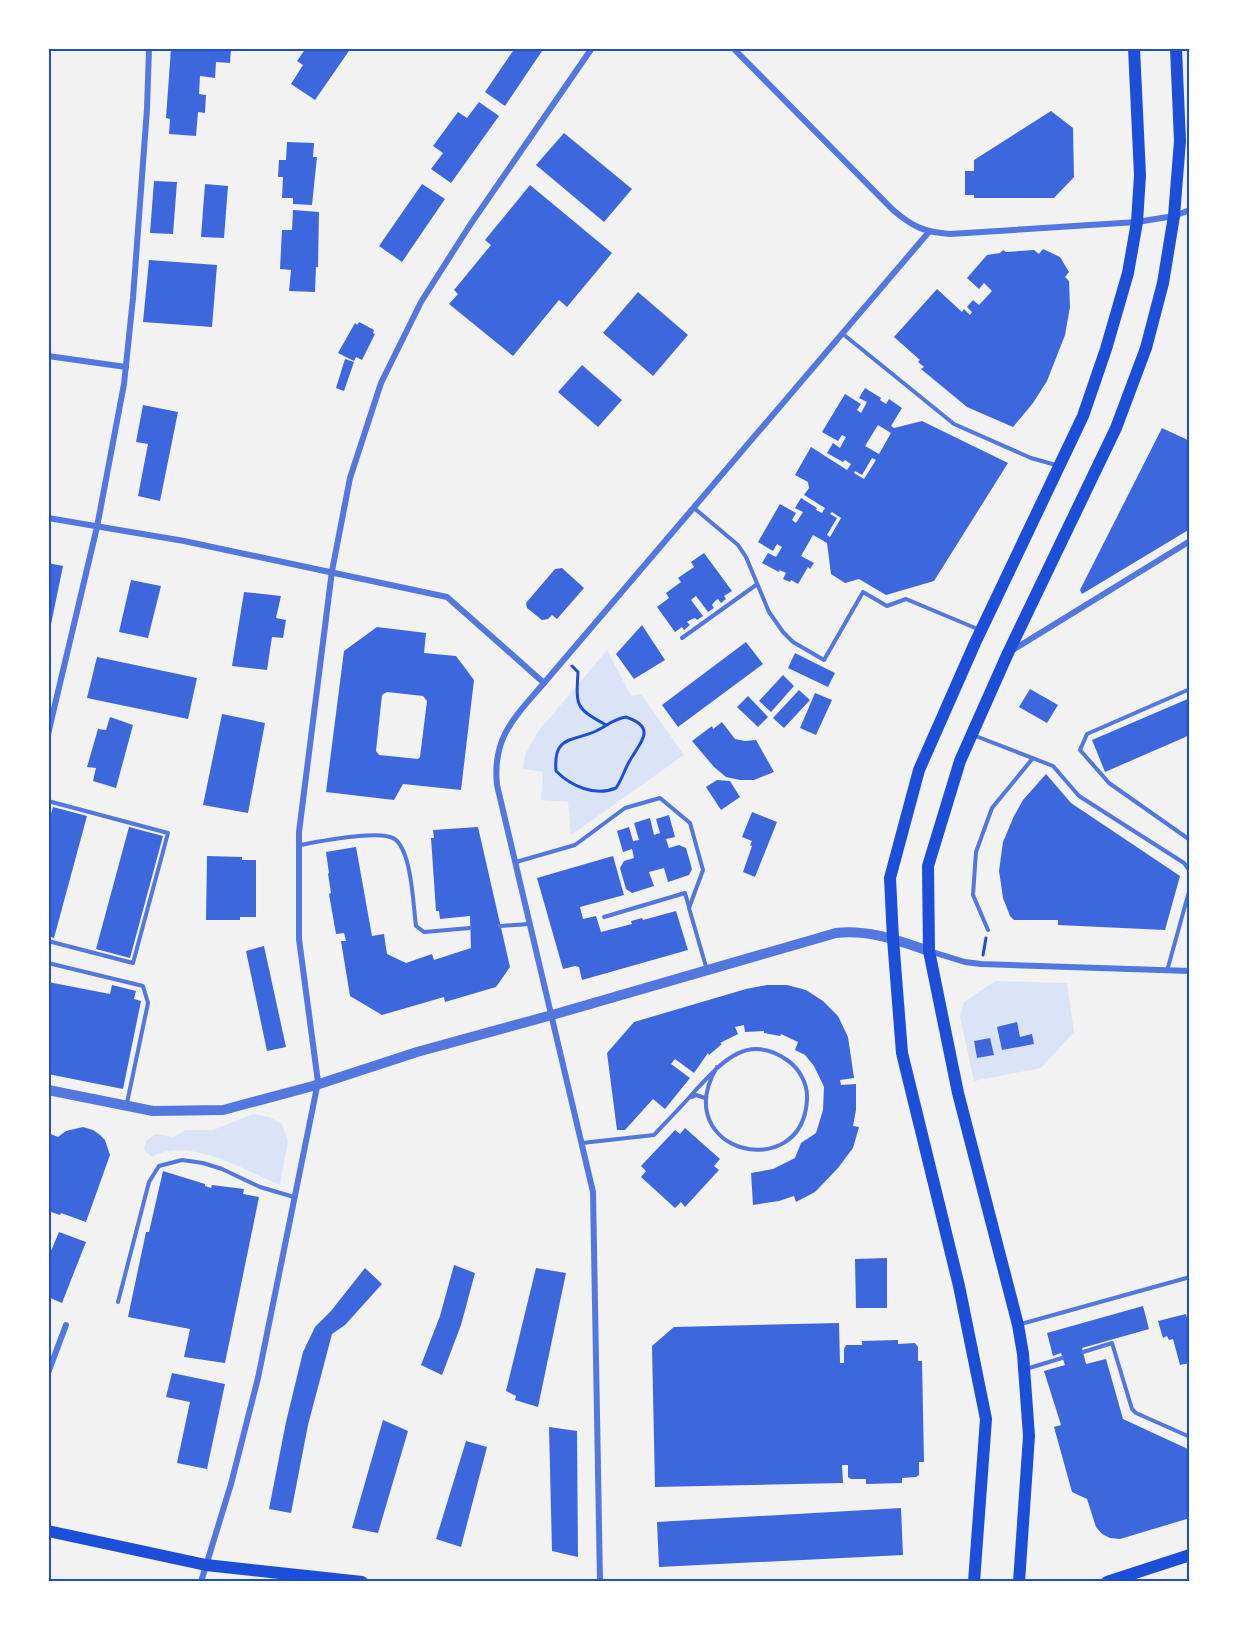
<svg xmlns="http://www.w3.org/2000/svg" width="1238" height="1630" viewBox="0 0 1238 1630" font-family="'Public Sans',sans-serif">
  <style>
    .green { fill: #dbe4f7 }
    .building { fill: #3d67dc; fill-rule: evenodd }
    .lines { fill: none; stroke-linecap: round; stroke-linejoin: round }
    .path { stroke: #1d4ed8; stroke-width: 3 }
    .service { stroke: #5277de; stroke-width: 4 }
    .minor { stroke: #5277de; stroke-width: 6 }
    .tertiary { stroke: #5277de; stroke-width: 10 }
    .secondary { stroke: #1d4ed8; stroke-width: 12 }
    .primary { stroke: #1d4ed8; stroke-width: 12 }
    .neatline { fill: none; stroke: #1d4ed8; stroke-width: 2 }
  </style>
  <rect width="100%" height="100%" fill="#f2f2f2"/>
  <!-- green -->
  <g class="green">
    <path d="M607,650L631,696L641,694L684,755L571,835L568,802L541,800L543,772L523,769L525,755L537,733Z"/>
    <path d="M995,981L1067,983L1074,1032L1041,1068L974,1081L960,1017L964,1002Z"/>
    <path d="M253,1114L269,1117L282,1124L288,1141L280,1185C244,1170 188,1136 152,1157L144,1150L146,1141L155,1134L173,1137L186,1130H213Z"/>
  </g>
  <!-- building -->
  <g class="building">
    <path d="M171,48H231L230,63L216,62L215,78L200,76L199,94L206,95L205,113L198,112L196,136L169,134L170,119L166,118Z"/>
    <path d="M306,48H351L315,100L291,84L303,65L297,61Z"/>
    <path d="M515,48H537L542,51L505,106L485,92Z"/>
    <path d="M479,102L499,116L451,183L431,169L443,153L433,146L458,112L467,118Z"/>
    <path d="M1051,111L1073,128L1074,177L1054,198H974V195H965V171H974V160Z"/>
    <path d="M564,133L632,189L604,222L536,165Z"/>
    <path d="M287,142L314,143L313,157H317L312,205L293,204V198H282L283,177H278L279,160H286Z"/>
    <path d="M154,181L177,182L173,234L150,233Z"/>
    <path d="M205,184L228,186L224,238L201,237Z"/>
    <path d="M422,184L445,199L402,262L379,246Z"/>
    <path d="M530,185L612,253L567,307L559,300L513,356L449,304L458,294L454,290L491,245L485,240Z"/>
    <path d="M293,210L319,212L318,267H316L315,292L289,291L291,270L280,269L282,230H292Z"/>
    <path d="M1043,249L1060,257L1069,272L1065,277L1069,281L1070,307L1065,335L1047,381L1033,403L1013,427L967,407L921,369L924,367L918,362L920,360L894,337L937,289L962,312L964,309L970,315L972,312L967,307L973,300L979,305L992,291L984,283L979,289L967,278L987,255L1000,253L1003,250L1006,252L1034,250L1039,254Z"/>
    <path d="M149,260L217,265L212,327L143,322Z"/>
    <path d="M638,292L688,335L653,376L603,333Z"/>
    <path d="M359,322L374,330L373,333L375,334L362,360L356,357L354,361L338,353L355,323L357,325Z"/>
    <path d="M345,359L354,362L344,391L336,388Z"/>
    <path d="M582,365L622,400L598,427L558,392Z"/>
    <path d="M865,388L881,398L880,400L886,404L889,399L902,408L891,426L894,428L922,421L1008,463L934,581L886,595L859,579L845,583L831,574L827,543L813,535L801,556L814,563L810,569L808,567L798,584L791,580L790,582L783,579L786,573L780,570L779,572L762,563L768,553L776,557L782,547L777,544L773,551L758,542L780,504L796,513L792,520L796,523L803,512L795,508L801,498L817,508L816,510L822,513L825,508L804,495L809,488L808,482L795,475L811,447L847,470L851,464L845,460L843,462L827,453L833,443L840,448L846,437L842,435L838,441L822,432L845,394L861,404L857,410L861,413L867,402L859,398ZM878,425L891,433L879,454L865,446ZM872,458L876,460L864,479L854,473L855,471L862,475ZM832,512L841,518L830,537L827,535L837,518L830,514Z"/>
    <path d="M143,405L178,412L160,501L138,496L148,444L136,442Z"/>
    <path d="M1162,428L1190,441V529L1082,594L1080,590Z"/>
    <path d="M704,553L732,591L724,596L726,599L721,603L718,599L715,601L712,605L714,608L708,612L696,596L691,600L703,616L697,620L695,618L690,620L687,622L690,625L684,630L682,627L675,632L657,607L669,598L666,593L681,582L678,578L694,567L691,562Z"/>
    <path d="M48,563L63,566L49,634H48Z"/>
    <path d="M562,568L584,588L557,619L552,615L548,619L542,620L527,608L526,603L555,569Z"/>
    <path d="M131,580L161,586L148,638L119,632Z"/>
    <path d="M244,592L281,596L276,618L286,620L283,638L272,637L267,670L232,666Z"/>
    <path d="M642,625L665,660L634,679L616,654Z"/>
    <path d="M377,627L426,633L424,653L456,656L474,680L461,790L403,784L394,800L326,792L344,651ZM387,692L423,696L427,701L420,757L418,759L379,755L376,751L382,695Z"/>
    <path d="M746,642L763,664L678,727L662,705Z"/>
    <path d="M795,653L835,673L828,687L788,668Z"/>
    <path d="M97,657L197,678L188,719L87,698Z"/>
    <path d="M783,675L794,686L771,712L759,701Z"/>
    <path d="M1030,689L1058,705L1047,723L1019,707Z"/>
    <path d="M799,690L810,700L784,728L773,718Z"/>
    <path d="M815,693L832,700L816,735L800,728Z"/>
    <path d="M748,696L768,717L758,727L737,707Z"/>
    <path d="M1190,698V735L1105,772L1092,740Z"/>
    <path d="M222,714L265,723L248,813L203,805Z"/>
    <path d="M110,717L133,725L116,788L93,781L96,768L87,767L98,729L106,730Z"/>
    <path d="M722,722L735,739L745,741L756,740L774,772L754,780H740L726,777L714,767L692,741L712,726L713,729Z"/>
    <path d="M1046,774L1071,803L1180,876L1165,930L1058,925V920H1014L1010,916L1003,898L1001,884L999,871L1003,842L1014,816L1023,800Z"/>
    <path d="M717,780L730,781L740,797L721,810L706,787Z"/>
    <path d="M53,807L87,816L54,938L48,936V824Z"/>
    <path d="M752,812L777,822L755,877L743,872L752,846L750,845L752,841L742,837Z"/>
    <path d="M669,815L675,837L666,839L669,848L679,845L686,848L692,869L689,875L668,882L664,868L649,872L654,886L632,893L626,889L620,868L624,861L634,858L632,849L623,852L617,831L629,827L633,841L639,840L634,823L650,818L654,835L660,833L656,819Z"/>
    <path d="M129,827L163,836L130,958L96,949Z"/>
    <path d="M478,827L510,967L496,987L445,1002L444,997L382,1015L350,996L341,941H346L344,933L336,934L329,894L331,893L328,874L329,873L326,852L356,847L372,936L384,934L387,954L406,963L432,954L434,960L471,948L470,916L440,919L439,911H436L431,838H434L433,830Z"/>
    <path d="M207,856L242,857V860H256V917H240V920H206Z"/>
    <path d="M613,856L624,895L580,907L583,919L596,916L601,932L632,924L631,921L642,918L643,920L676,911L688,950L582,980L579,967L575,966L563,969L537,878Z"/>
    <path d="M264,946L286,1047L267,1051L246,951Z"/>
    <path d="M48,982L110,994L112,985L136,991L134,999L141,1001L123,1089L48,1074Z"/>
    <path d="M767,985H787L806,990L823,1001L838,1016L848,1037L854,1078L840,1080L841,1085L856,1084V1110L853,1126L859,1127L853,1148L838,1168L815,1192L796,1202L794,1196L779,1201L753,1205L751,1173L773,1169L795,1158L801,1143L816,1133L823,1110L824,1087L814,1066L805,1055L795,1050L798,1042L781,1034L780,1036L764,1033V1031L745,1032L744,1025L735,1027L738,1034L720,1043L722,1044L709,1055L708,1053L694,1073L675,1059L671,1064L690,1078L665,1109L653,1099L625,1130H617L607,1053L634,1022L746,989Z"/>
    <path d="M1017,1022L1020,1037L1032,1034L1034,1044L1002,1050L997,1027Z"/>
    <path d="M990,1038L994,1055L977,1058L974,1041Z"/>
    <path d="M83,1127L93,1130L100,1135L105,1140L110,1155L86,1222L61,1213L60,1215L48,1211V1133L58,1137L66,1131Z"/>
    <path d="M685,1128L720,1159L714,1166L719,1170L685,1207L681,1202L675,1208L641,1177L646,1171L641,1166L675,1130L680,1134Z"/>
    <path d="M163,1171L205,1184V1186L211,1188L212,1185L244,1189L243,1194L259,1197L225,1363L184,1357L190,1329L128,1317L146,1232H149Z"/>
    <path d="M59,1232L86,1242L62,1303L48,1297V1258Z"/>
    <path d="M887,1258V1308H856L855,1259Z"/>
    <path d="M454,1265L475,1273L461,1325L442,1375L421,1365L440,1316Z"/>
    <path d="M365,1268L382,1284L345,1325L332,1334L308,1425L291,1513L269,1509L286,1422L303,1352L315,1327L331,1311Z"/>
    <path d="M536,1268L566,1273L538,1407L515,1400L516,1396L506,1391Z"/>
    <path d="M1143,1306L1149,1329L1082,1348L1086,1364L1106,1359L1123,1419L1190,1450V1518L1120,1539L1110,1538L1102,1534L1096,1527L1087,1499L1072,1492L1054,1427L1061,1425L1044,1371L1065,1365L1061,1353L1053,1356L1047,1333Z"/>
    <path d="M1186,1314L1190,1330V1363L1180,1365L1173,1339L1169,1340L1167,1336L1163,1338L1158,1321Z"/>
    <path d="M839,1323L840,1363H844V1349L846,1345H862V1341L898,1340V1344L915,1343L918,1347V1361H922L924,1462H919V1475L916,1477L902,1478V1483L866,1484V1479H851L848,1477V1465H842L843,1483L655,1487L652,1346L674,1327Z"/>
    <path d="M172,1373L225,1384L207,1469L177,1463L190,1402L166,1397Z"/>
    <path d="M383,1420L408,1431L378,1533L352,1528Z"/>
    <path d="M549,1427L577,1431L578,1557L552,1551Z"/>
    <path d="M466,1441L487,1447L461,1547L436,1539Z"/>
    <path d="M901,1508L903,1555L659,1567L657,1522Z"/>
  </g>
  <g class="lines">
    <!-- path -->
    <g class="path">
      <path d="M572,666L578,672C576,706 575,708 606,725"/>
      <path d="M626,717C655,727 643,739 632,757C625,767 623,778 616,788C595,797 571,786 556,771C553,735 572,742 596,731C607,726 613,719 626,717Z"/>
      <path d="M983,955L986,938"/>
    </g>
    <!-- service -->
    <g class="service">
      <path d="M843,334L954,424L1031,458L1056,465"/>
      <path d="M694,508L738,545L746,557L769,612L783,632L793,642L824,660L863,592L887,606L906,599L980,630"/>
      <path d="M682,638L756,585"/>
      <path d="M1190,689L1087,734L1080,750L1109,783L1190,840"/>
      <path d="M973,735L1053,766L1079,796L1184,863L1190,871"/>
      <path d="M48,801L168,833L133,963L48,941"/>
      <path d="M299,845C318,842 384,828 396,840C412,855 413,904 416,926L424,932L470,928"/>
      <path d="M516,862L575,845L625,808L660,798L690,823L703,870L689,908L707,970"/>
      <path d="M604,917L685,893L689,907"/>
      <path d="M500,926L529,924"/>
      <path d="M988,930L973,895L976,852L992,808L1033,758"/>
      <path d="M48,963L143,986L148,1003L127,1103"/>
      <path d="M1167,971L1190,888"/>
      <path d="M692,1097L696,1095L705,1098"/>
      <path d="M582,1143L654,1135C668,1120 682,1106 695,1091C721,1063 747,1032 787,1060C799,1068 808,1084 807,1099C803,1186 667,1152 717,1067"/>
      <path d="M118,1302L149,1182L159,1166L182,1160L203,1163L222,1169L260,1187L294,1197"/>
      <path d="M1021,1324L1190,1277"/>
      <path d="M1083,1352L1112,1343L1132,1409L1136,1413L1190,1437"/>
      <path d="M1026,1369L1062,1358"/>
    </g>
    <!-- minor -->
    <g class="minor">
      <path d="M733,48L893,210C913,227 924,232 950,234L1137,222L1174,216L1190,210"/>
      <path d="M48,356L126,367"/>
      <path d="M48,518L184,541L447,597L544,683"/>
      <path d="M1011,651L1190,541"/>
      <path d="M48,734L97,527L124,384L133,298L147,109L149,48"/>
      <path d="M929,951L965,962L981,964L1190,971"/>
      <path d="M48,1373L66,1325"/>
      <path d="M201,1582L231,1484L258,1378L318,1082L299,939V832L332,571L350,478L381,383L421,302L470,225L592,48"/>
      <path d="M600,1582L593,1192L497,785C492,737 515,717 544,683L928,233"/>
    </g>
    <!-- tertiary -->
    <path class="tertiary" d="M48,1090L153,1111L223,1110L313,1086L417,1052L552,1015L836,933C869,929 899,941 929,951"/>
    <!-- secondary -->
    <g class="secondary">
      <path d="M48,1531L206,1565L362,1582"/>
      <path d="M1107,1582L1190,1555"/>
    </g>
    <!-- primary -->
    <g class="primary">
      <path d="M974,1582L986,1419L959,1286L902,1053L893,939L890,878L919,770L975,643L1083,416L1106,349L1128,273L1137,222L1140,175L1134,48"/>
      <path d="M1019,1582L1029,1436L1023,1354L1018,1325L958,1093L929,951L928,866L960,761L1008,653L1116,428L1146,348L1163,283L1174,216L1180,141L1176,48"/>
    </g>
  </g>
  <!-- border -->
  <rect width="1238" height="1630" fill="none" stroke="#ffffff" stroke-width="99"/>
  <rect x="50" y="50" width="1138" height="1530" class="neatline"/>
</svg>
